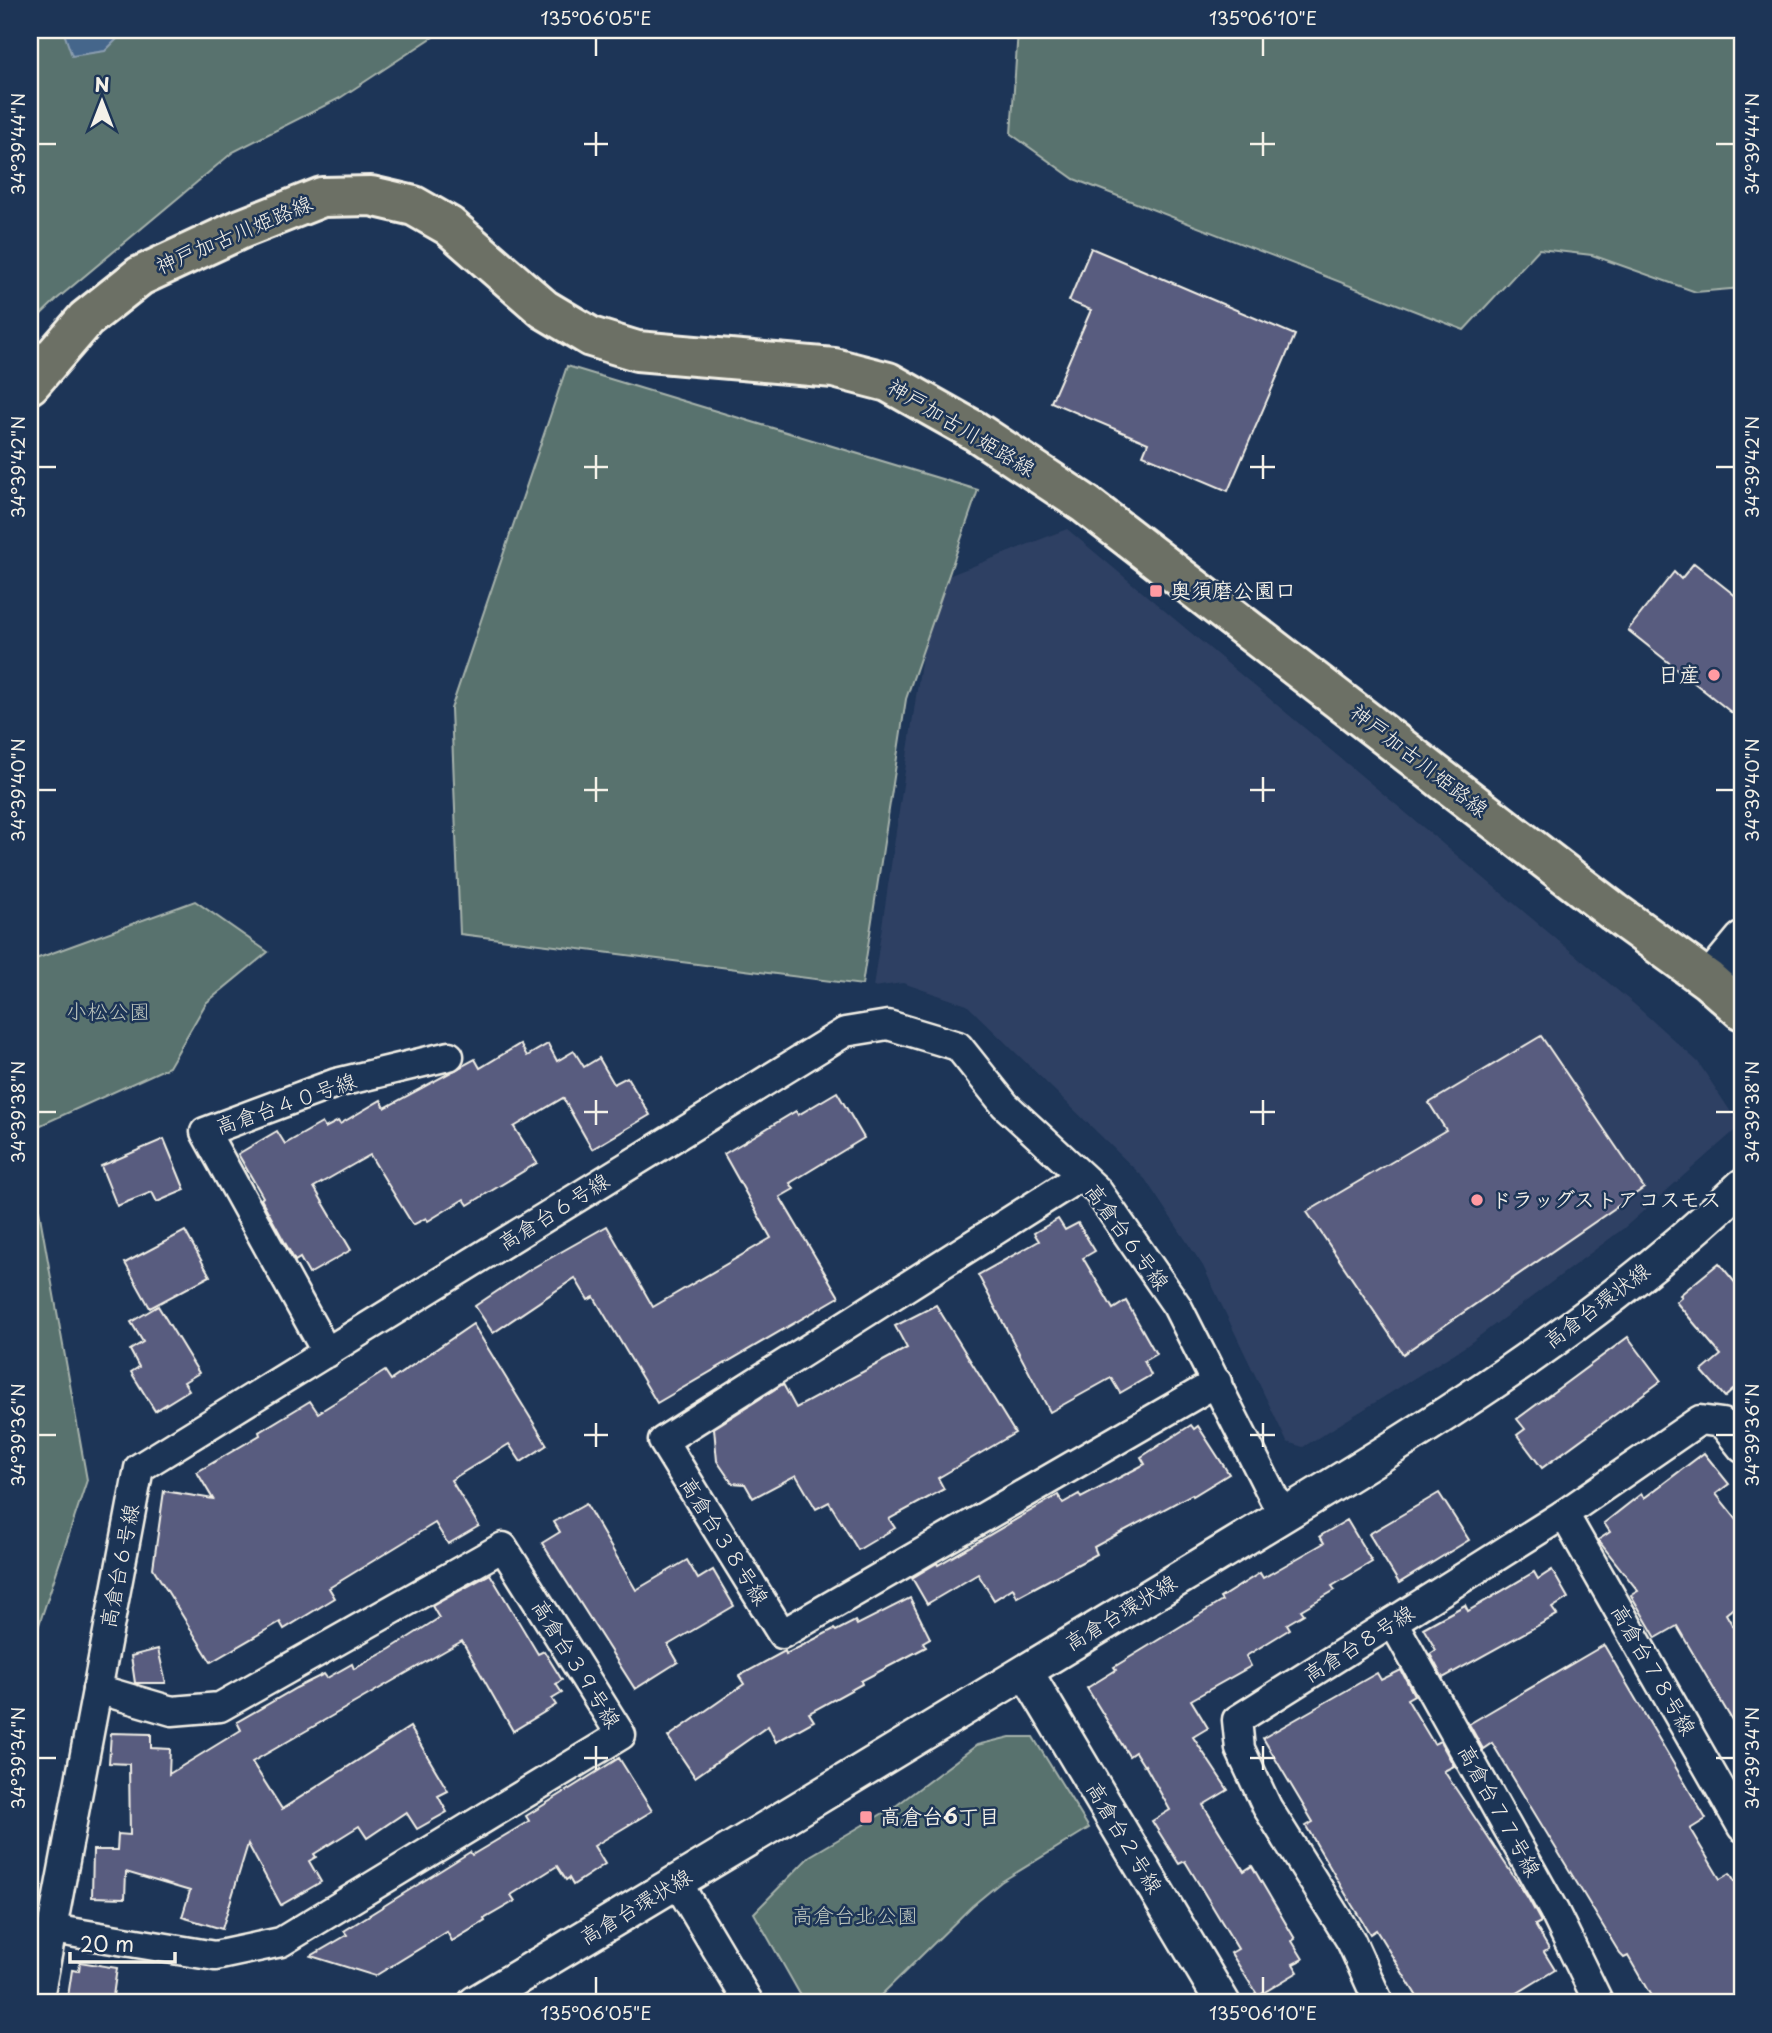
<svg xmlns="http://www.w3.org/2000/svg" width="1772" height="2033" viewBox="0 0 1772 2033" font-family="'Playpen Sans','Klee One',sans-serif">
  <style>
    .built { fill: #2f4063 }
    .green { fill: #58726e; stroke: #a6b2ab; stroke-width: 2 }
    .water { fill: #45668b; stroke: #8b9eb0; stroke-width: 2 }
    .building { fill: #595b7f; stroke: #f4f1e8; stroke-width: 2 }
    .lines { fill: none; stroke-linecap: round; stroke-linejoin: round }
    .minor-casing { stroke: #f4f1e8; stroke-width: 33 }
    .tertiary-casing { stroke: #f4f1e8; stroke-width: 38 }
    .primary-casing { stroke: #f4f1e8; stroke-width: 44 }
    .minor { stroke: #1d3557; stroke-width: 28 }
    .tertiary { stroke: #1d3557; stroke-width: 33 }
    .primary { stroke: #6c7065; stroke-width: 38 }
    .ticks { fill: none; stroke: #f4f1e8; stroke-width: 2.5 }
    .poi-dot { fill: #ff9aa2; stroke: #1d3557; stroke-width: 2.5 }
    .labels { text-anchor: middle; stroke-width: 5; stroke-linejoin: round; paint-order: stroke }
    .street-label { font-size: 21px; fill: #f4f1e8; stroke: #1d3557 }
    .poi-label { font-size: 21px; font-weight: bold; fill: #f4f1e8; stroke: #1d3557; text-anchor: start }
    .park-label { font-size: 21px; fill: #bdc5bd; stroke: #1d3557 }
    .neatline { fill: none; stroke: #f4f1e8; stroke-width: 2.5 }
    .ticks-label { font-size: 18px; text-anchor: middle; fill: #f4f1e8 }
  </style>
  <rect width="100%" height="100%" fill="#1d3557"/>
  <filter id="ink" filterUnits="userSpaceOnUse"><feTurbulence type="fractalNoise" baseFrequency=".0143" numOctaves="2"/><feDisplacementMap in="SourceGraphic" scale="14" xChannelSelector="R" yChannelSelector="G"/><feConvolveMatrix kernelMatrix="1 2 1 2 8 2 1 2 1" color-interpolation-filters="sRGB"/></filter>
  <g filter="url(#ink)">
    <!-- built -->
    <path class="built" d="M1067,529L1635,1005L1698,1062L1740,1126L1624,1228L1466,1346L1303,1447L1287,1442L1203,1266L1145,1179L967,1005L903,983L873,987L933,582Z"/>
    <!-- green -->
    <g class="green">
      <path d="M30,30H438L433,37L340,98L233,152L57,299L30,325Z"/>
      <path d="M1018,30H1742V288L1696,292L1592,255L1539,249L1464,330L1074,179L1011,134Z"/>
      <path d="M567,366L978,490L906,699L862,985L460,934L451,709Z"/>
      <path d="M195,901L268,952L206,1003L169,1067L30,1130V961Z"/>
      <path d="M30,1160L87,1480L30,1652Z"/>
      <path d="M1010,1737H1033L1089,1828L1001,1882L972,1906L873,2003H805L754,1913L810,1856L897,1805L977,1745Z"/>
    </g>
    <!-- water -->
    <path class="water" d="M63,30H126L105,51L72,56Z"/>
    <!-- building -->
    <g class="building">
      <path d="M1091,248L1295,335L1228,491L1143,455L1148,443L1051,402L1091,310L1069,301Z"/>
      <path d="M1694,563L1742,601V721L1628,630L1674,572L1681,579Z"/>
      <path d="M1541,1036L1644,1188L1403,1354L1307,1212L1446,1130L1429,1103Z"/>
      <path d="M520,1044L527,1056L548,1044L557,1061L574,1051L584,1067L599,1058L614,1084L627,1077L650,1115L592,1149L563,1098L514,1127L537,1163L468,1205L464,1199L428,1221L426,1218L413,1225L370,1155L314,1187L351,1250L309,1274L300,1258L295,1261L261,1199L263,1197L238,1154L277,1131L285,1144L322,1123L325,1128L338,1121L340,1124L381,1100L385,1108L475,1059L480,1068Z"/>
      <path d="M837,1092L864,1138L790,1183L794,1189L780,1197L839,1297L657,1403L594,1297L588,1300L575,1278L493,1333L475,1306L529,1270L607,1226L653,1307L771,1238L724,1154L796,1111L798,1115Z"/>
      <path d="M164,1139L185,1190L157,1202L152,1192L117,1206L101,1166Z"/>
      <path d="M1058,1219L1065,1230L1078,1223L1095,1251L1083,1258L1113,1309L1126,1301L1156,1354L1144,1361L1151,1375L1120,1393L1111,1378L1050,1412L978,1275L1039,1241L1034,1233Z"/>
      <path d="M185,1231L210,1276L150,1308L125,1263Z"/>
      <path d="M1719,1263L1742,1291V1382L1725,1397L1702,1371L1721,1355L1676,1302L1682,1297L1680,1295Z"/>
      <path d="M936,1305L1015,1433L938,1478L944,1489L889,1519L895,1528L858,1550L829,1502L816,1509L796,1475L753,1498L745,1484L732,1483L717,1461L714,1428L783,1384L796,1408L907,1348L895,1326Z"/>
      <path d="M158,1306L199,1373L184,1382L189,1390L155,1411L131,1372L139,1367L130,1350L143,1342L131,1322Z"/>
      <path d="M473,1324L547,1445L521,1462L509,1444L451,1480L479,1526L448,1544L435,1523L329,1588L335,1598L284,1629L280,1622L211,1662L153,1568L164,1491L213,1499L197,1472L260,1435L259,1432L310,1401L318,1413L385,1371L391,1380Z"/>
      <path d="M1628,1337L1661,1381L1542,1468L1517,1435L1525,1429L1517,1419Z"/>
      <path d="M1191,1425L1194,1429L1198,1426L1229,1474L1193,1496L1192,1494L1094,1547L1097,1554L1017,1597L1013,1588L994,1600L978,1574L927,1604L912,1578L937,1563L938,1565L1058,1495L1063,1503L1079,1494L1081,1498L1145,1464L1141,1457Z"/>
      <path d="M1704,1453L1729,1484L1716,1494L1742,1526V1601L1726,1614L1742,1642V1737L1677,1626L1656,1638L1631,1595L1638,1591L1598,1540L1610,1532L1604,1523L1641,1494L1644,1498Z"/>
      <path d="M1439,1493L1469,1540L1399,1583L1369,1534Z"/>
      <path d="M586,1504L636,1590L687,1560L698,1579L713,1570L734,1606L668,1645L678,1662L635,1689L542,1543L560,1532L554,1522Z"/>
      <path d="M1347,1520L1372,1562L1332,1586L1335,1590L1301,1610L1304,1614L1287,1624L1290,1629L1246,1656L1251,1666L1191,1700L1208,1728L1193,1737L1228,1790L1203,1805L1244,1871L1252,1866L1295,1939L1292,1941L1303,1959L1293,1964L1298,1972L1258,1996L1231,1953L1238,1949L1185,1861L1179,1864L1152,1821L1170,1810L1145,1765L1144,1766L1135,1752L1129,1756L1087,1688L1116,1670L1114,1667L1222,1601L1220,1598L1260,1573L1263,1578L1324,1543L1320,1536Z"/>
      <path d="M1552,1570L1568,1598L1552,1608L1557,1615L1443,1678L1430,1654L1436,1650L1423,1628L1465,1605L1468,1611L1534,1572L1538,1579Z"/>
      <path d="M490,1574L538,1654L544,1651L562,1680L556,1684L562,1693L552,1699L556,1705L513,1731L462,1641L252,1762L282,1809L410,1727L448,1791L438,1796L447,1812L417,1829L406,1812L367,1838L359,1826L314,1854L316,1857L309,1861L321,1882L281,1905L248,1844L222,1929L182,1917L190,1891L126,1872L125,1898L92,1897L93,1850H117L118,1834L130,1835L129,1764L109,1763L111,1733L151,1734V1748L170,1749L169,1774L241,1730L237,1722L296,1688L324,1674L327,1678L352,1664L354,1669L390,1649L439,1618L432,1606Z"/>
      <path d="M910,1598L930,1638L923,1642L926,1647L861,1681L862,1684L809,1713L814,1721L776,1742L768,1726L695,1777L668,1737L744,1684L739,1676L785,1651L786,1654L834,1629L836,1631L855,1621L857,1625Z"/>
      <path d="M1604,1645L1706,1819L1690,1829L1720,1879L1730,1873L1742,1893V2003H1655L1628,1956L1624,1958L1620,1954L1492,1743L1483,1749L1469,1724Z"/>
      <path d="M158,1649L166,1683H135L131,1656Z"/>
      <path d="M1401,1670L1414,1695L1407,1699L1434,1744L1440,1741L1454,1766L1444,1771L1528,1898L1541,1922L1535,1925L1549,1949L1544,1952L1555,1970L1501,2003H1421L1376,1930L1370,1934L1352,1905L1306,1826L1313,1822L1263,1738L1377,1673L1381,1680Z"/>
      <path d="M619,1758L652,1811L594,1846L605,1864L573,1885L569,1878L566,1880L557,1866L511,1895L515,1901L484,1919L485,1921L452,1941L447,1932L375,1976L311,1956L347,1935L344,1931L470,1852L472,1855L529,1821L526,1816Z"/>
      <path d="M80,1962L117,1968L112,2003H67L72,1970L79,1971Z"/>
    </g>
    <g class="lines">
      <defs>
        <g id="minor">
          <path d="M1081,1176L663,1441L782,1634L1217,1382"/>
          <path d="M327,1353L205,1132L336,1083L449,1056"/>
          <path d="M1564,1514L1742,1827"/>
          <path d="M1393,1622L1554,1911L1599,2003"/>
          <path d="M677,1882L749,2003"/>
          <path d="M52,1929L215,1956L281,1942L621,1735L503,1547L220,1707L172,1711L97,1689"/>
          <path d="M38,2003L139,1468L845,1032L888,1025L958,1046L1005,1105L1097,1190L1177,1306L1282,1514"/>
          <path d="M1379,2003L1351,1941L1267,1807L1240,1749L1237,1720L1564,1514L1700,1420L1722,1423L1742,1448"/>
        </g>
        <g id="tertiary">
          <path d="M1708,980L1742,939"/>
          <path d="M1026,1672L1223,2003"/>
          <path d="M475,2003C712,1862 947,1719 1183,1576C1376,1458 1578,1343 1742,1186"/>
        </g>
        <path id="primary" d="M30,384L86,319L140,276L241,229L322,197L371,196L414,206L449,226L544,309L591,337L637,351L834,368L888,382L975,431L1085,504L1614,912L1708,980L1742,1010"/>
      </defs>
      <!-- minor casing -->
      <use href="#minor" class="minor-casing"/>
      <!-- tertiary casing -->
      <use href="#tertiary" class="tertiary-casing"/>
      <!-- primary casing -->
      <use href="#primary" class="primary-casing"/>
      <!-- minor -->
      <use href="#minor" class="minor"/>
      <!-- tertiary -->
      <use href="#tertiary" class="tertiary"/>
      <!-- primary -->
      <use href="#primary" class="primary"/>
    </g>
  </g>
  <!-- ticks -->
  <path class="ticks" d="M596,38V56M1263,38V56M596,132V156M1263,132V156M38,144H56M584,144H608M1250,144H1275M1716,144H1734M596,455V479M1263,455V479M38,467H56M584,467H608M1250,467H1275M1716,467H1734M596,777V802M1263,777V802M38,790H56M584,790H608M1250,790H1275M1716,790H1734M596,1100V1125M1263,1100V1125M38,1112H56M584,1112H608M1250,1112H1275M1716,1112H1734M596,1423V1447M1263,1423V1447M38,1435H56M584,1435H608M1250,1435H1275M1716,1435H1734M596,1746V1770M1263,1746V1770M38,1758H56M584,1758H608M1250,1758H1275M1716,1758H1734M596,1977V1994M1263,1977V1994"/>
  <!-- markers -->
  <g class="poi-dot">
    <rect x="1149" y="584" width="14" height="14" rx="3.5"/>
    <circle cx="1714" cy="675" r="7"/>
    <circle cx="1477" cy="1200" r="7"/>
    <rect x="859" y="1810" width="14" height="14" rx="3.5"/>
  </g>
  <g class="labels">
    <!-- street labels -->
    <g class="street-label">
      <text transform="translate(234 235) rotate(-23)" y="7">神戸加古川姫路線</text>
      <text transform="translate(961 428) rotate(31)" y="7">神戸加古川姫路線</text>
      <text transform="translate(1419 761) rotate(38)" y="7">神戸加古川姫路線</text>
      <text transform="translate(286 1104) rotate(-19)" y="7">高倉台４０号線</text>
      <text transform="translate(554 1212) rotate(-32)" y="7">高倉台６号線</text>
      <text transform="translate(1127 1237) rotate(54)" y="7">高倉台６号線</text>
      <text transform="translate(1597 1306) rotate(-37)" y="7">高倉台環状線</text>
      <text transform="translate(724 1541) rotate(58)" y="7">高倉台３８号線</text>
      <text transform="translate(120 1566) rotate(-79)" y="7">高倉台６号線</text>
      <text transform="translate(1121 1613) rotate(-31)" y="7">高倉台環状線</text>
      <text transform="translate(1359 1644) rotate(-32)" y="7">高倉台８号線</text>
      <text transform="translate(576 1664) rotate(58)" y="7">高倉台３９号線</text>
      <text transform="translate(1653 1670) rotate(60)" y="7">高倉台７８号線</text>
      <text transform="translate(1499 1811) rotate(61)" y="7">高倉台７７号線</text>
      <text transform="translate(1124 1838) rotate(59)" y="7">高倉台２号線</text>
      <text transform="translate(636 1907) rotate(-31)" y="7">高倉台環状線</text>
    </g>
    <!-- poi labels -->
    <g class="poi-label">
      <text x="1170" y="598">奥須磨公園口</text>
      <text x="1700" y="682" text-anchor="end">日産</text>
      <text x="1491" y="1207">ドラッグストアコスモス</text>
      <text x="880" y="1824">高倉台6丁目</text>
    </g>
    <!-- park labels -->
    <g class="park-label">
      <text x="108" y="1019">小松公園</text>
      <text x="855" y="1923">高倉台北公園</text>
    </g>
  </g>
  <!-- margin -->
  <rect width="1772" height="2033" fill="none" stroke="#1d3557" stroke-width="77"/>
  <!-- north arrow -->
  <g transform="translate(102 102)" stroke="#1d3557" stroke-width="5" paint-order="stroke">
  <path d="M0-5L12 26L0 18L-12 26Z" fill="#f4f1e8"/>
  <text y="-10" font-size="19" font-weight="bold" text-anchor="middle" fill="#f4f1e8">N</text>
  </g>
  <!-- scale -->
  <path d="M70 1952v10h105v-10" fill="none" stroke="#f4f1e8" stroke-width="3.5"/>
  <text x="80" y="1952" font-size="21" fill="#f4f1e8" stroke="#1d3557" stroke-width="5" paint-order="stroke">20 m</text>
  <rect x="38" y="38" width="1696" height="1956" class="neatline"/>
  <g class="ticks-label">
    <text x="596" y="25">135°06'05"E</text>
    <text x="1263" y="25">135°06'10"E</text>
    <text transform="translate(19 144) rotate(-90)" y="6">34°39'44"N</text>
    <text transform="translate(1753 144) rotate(-90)" y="6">34°39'44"N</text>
    <text transform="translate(19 467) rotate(-90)" y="6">34°39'42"N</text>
    <text transform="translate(1753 467) rotate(-90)" y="6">34°39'42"N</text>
    <text transform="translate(19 790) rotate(-90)" y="6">34°39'40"N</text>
    <text transform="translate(1753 790) rotate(-90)" y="6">34°39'40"N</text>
    <text transform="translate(19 1112) rotate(-90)" y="6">34°39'38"N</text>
    <text transform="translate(1753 1112) rotate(-90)" y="6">34°39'38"N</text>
    <text transform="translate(19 1435) rotate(-90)" y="6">34°39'36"N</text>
    <text transform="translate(1753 1435) rotate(-90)" y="6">34°39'36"N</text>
    <text transform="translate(19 1758) rotate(-90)" y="6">34°39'34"N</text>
    <text transform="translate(1753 1758) rotate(-90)" y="6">34°39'34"N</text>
    <text x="596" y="2020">135°06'05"E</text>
    <text x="1263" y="2020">135°06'10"E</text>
  </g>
</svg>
